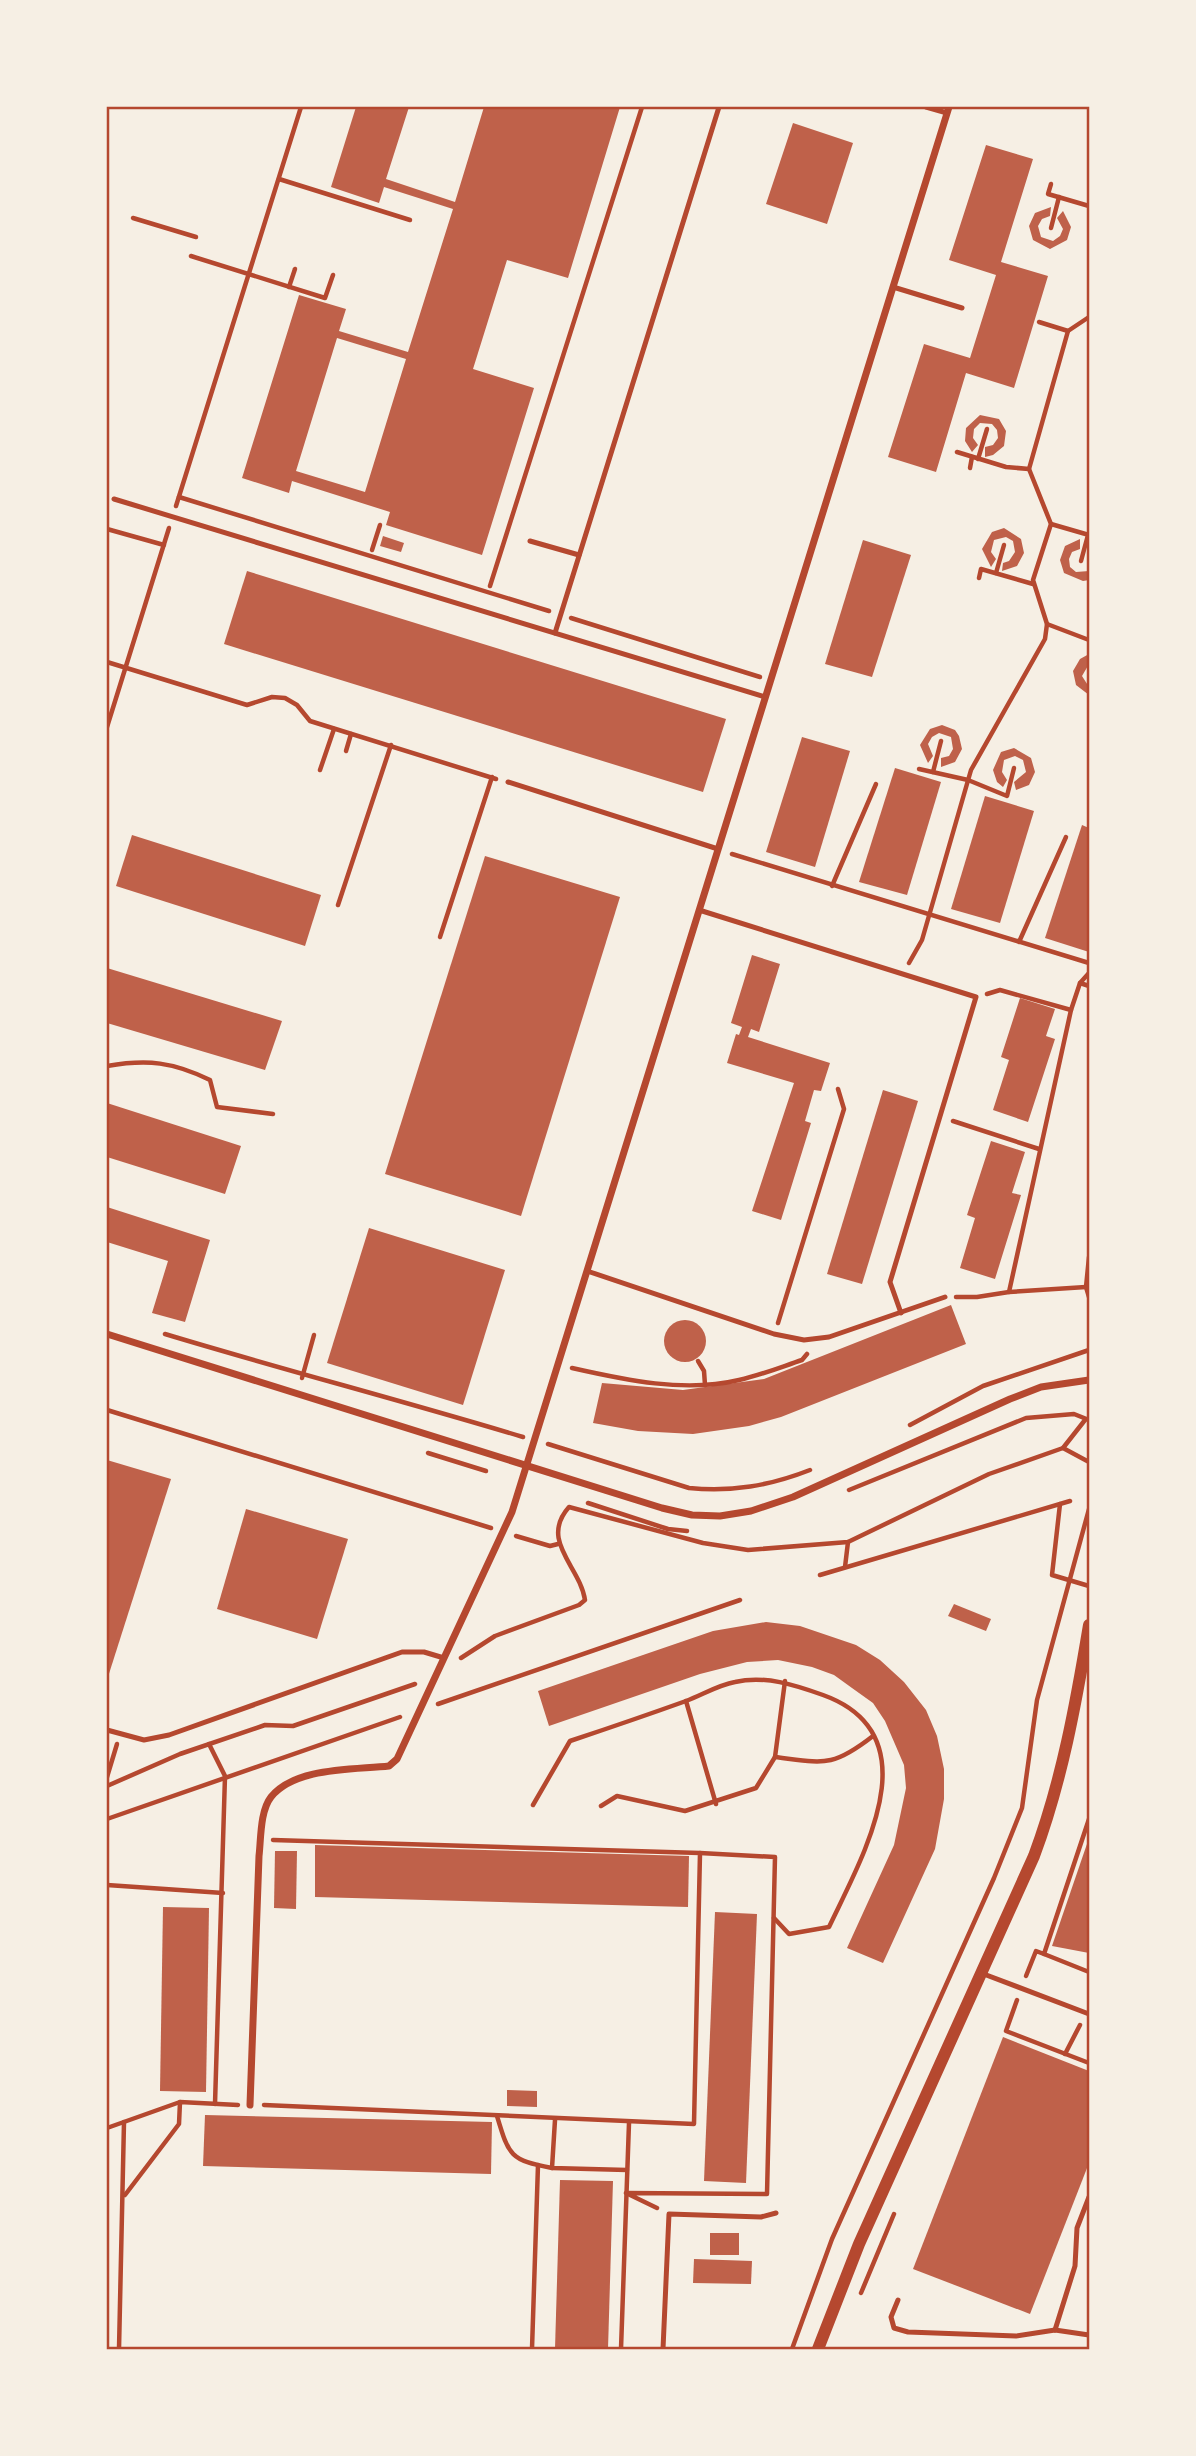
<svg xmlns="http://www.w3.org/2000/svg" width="1196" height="2456" viewBox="0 0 1196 2456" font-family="Lora,serif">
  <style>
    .building { fill: #bf614a; fill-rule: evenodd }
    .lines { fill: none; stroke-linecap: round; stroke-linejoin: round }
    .path { stroke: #b5482f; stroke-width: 4.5 }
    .service { stroke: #b5482f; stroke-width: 5 }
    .minor { stroke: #b5482f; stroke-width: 7 }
    .tertiary { stroke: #b5482f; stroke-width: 12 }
    .neatline { fill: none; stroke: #b5482f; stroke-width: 2.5 }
  </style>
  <rect width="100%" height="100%" fill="#f6efe4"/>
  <!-- building -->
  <g class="building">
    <path d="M356,107H409L386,179L455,202L484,107H620L568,278L507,260L473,369L534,388L482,555L386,525L390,512L292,481L289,493L242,478L299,295L346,309L339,331L408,352L453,209L384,187L379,203L331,187ZM337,338L406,359L365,492L296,471Z"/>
    <path d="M793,123L853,143L827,224L766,204Z"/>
    <path d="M986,145L1033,159L1001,262L1048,276L1014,388L966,373L936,472L888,457L924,344L970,358L996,275L949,260Z"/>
    <path d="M1051,207L1050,216L1042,219L1038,226L1041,237L1053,241L1060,236L1063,229L1057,218L1063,211L1071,227L1067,240L1050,249L1033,240L1029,226L1035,213Z"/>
    <path d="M980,415L999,419L1006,431L1004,446L993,455L985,457V447L993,445L998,438L997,430L992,424L980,423L974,429L973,438L978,445L972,452L965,441L966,428Z"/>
    <path d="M1004,528L1021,539L1024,553L1017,566L1002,571L1003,563L1009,561L1015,552L1013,541L1006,537L994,540L991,552L996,559L991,567L982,549L992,532Z"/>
    <path d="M383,536L404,543L401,552L380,546Z"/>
    <path d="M1080,539V549L1072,552L1069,559L1070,567L1076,572L1089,571V580L1083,581L1064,573L1060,560L1065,546Z"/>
    <path d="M863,540L911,555L872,677L825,664Z"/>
    <path d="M247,571L726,719L703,792L224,644Z"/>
    <path d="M1089,654V664L1082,676L1089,687V695L1076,685L1073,671L1080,659Z"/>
    <path d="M942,725L955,730L959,736L962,749L955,762L941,767V758L949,756L953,749L951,737L939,733L932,737L928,744L933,756L928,763L920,745L930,729Z"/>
    <path d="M802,737L850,751L815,867L766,852Z"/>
    <path d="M1014,748L1031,758L1035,772L1029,785L1016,790L1014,782L1026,772L1023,760L1015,756L1004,760L1002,772L1007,780L1003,787L997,782L993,770L1001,752Z"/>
    <path d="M895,768L941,782L907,895L859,882Z"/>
    <path d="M985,796L1034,811L1000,923L951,909Z"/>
    <path d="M1082,825L1089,828V952L1045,938Z"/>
    <path d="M132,835L321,895L305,946L116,886Z"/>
    <path d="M485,856L620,897L521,1216L385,1174Z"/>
    <path d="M752,955L780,964L759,1032L751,1029L748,1037L830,1063L821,1091L814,1090L805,1121L811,1123L781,1220L752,1211L794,1083L727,1063L736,1034L739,1035L742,1027L731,1023Z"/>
    <path d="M107,968L282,1021L265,1070L107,1023Z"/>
    <path d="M1020,998L1055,1009L1046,1036L1055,1039L1028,1122L993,1110L1009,1060L1001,1057Z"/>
    <path d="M883,1090L918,1101L862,1284L827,1274Z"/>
    <path d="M107,1103L241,1146L225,1194L107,1157Z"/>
    <path d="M991,1141L1025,1152L1012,1193L1021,1195L995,1279L960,1268L975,1218L967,1215Z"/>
    <path d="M107,1207L210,1240L185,1322L152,1313L168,1261L107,1242Z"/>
    <path d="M369,1228L505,1270L463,1405L327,1363Z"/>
    <path d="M951,1305L966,1344L781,1417L749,1426L693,1434L638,1431L593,1423L602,1383L683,1390L764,1379Z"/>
    <circle cx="685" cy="1341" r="21"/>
    <path d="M107,1460L171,1479L107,1680Z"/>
    <path d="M246,1509L348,1539L317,1639L217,1609Z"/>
    <path d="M954,1604L991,1619L986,1631L948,1616Z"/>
    <path d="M766,1622L800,1626L856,1645L880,1660L904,1682L926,1710L937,1736L944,1769V1799L935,1849L883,1963L847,1948L894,1845L906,1788L904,1765L885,1721L873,1703L852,1688L834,1675L812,1667L778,1660L747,1662L700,1674L549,1726L538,1691L713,1631Z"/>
    <path d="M1089,1838V1953L1052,1946Z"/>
    <path d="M315,1845L689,1856L688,1907L315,1897Z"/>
    <path d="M275,1851H297L296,1909L274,1908Z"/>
    <path d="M163,1907L209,1908L206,2092L160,2091Z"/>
    <path d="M715,1912L757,1914L746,2183L704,2181Z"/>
    <path d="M1003,2037L1089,2071V2163L1030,2314L913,2269Z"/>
    <path d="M507,2090L537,2091V2107L507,2106Z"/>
    <path d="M205,2115L492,2122L491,2174L203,2166Z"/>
    <path d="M560,2180L613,2181L608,2349H555Z"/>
    <rect x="710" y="2233" width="29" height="22"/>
    <path d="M694,2259L752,2261L751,2284L693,2283Z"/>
  </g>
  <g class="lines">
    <!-- path -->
    <g class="path">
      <path d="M279,179L410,220"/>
      <path d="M1051,184L1048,194L1089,206"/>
      <path d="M133,218L196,237"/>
      <path d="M1051,228L1059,197"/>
      <path d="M191,256L325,298L333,275"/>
      <path d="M289,287L295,269"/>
      <path d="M1039,322L1068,331"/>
      <path d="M957,452L1006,467L1029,469"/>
      <path d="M978,459L987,429"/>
      <path d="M970,468L972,457"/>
      <path d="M179,497L549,611"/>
      <path d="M176,506L301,107"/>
      <path d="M1051,524L1089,535"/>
      <path d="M107,529L164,545"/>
      <path d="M372,550L380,525"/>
      <path d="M1081,561L1088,535"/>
      <path d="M996,573L1004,545"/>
      <path d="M979,578L981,569L1033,584"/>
      <path d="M490,586L642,107"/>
      <path d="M571,618L760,677"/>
      <path d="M1047,624L1089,640"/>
      <path d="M107,662L247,705L272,697L285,698L297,705L310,721L496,779"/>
      <path d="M107,727L169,528"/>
      <path d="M346,751L351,734"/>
      <path d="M919,769L968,780L1007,796L1014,768"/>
      <path d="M320,770L334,729"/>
      <path d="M933,772L941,741"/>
      <path d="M732,854L1089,963"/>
      <path d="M832,886L876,784"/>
      <path d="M338,905L391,745"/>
      <path d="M440,937L492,777"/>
      <path d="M1019,942L1066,837"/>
      <path d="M909,963L922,940L971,770L1045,639L1047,624L1033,580L1051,524L1029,469L1068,331L1089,317"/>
      <path d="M1080,983L1089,986"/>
      <path d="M987,994L1000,990L1071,1010"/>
      <path d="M107,1066C148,1059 173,1062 210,1080L217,1107L273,1114"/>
      <path d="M953,1121L1039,1149"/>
      <path d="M1089,1257L1086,1287L1089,1297"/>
      <path d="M1009,1292L1086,1287"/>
      <path d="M956,1297H977L1009,1292L1071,1010L1080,983L1089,973"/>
      <path d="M778,1323L844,1109L838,1089"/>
      <path d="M165,1334C284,1370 404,1401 523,1437"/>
      <path d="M698,1361L704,1371L705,1385"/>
      <path d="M572,1368C625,1380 685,1393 739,1380C761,1375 781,1367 802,1360L807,1354"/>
      <path d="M302,1378L314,1335"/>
      <path d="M107,1410L491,1528"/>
      <path d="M910,1425L983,1386L1089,1350"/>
      <path d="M548,1444L689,1488C732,1492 769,1486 810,1470"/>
      <path d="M1063,1448L1089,1462"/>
      <path d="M428,1453L486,1471"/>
      <path d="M849,1490L1026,1418L1074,1414L1089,1420"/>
      <path d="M588,1503L668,1529L687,1531"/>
      <path d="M1060,1504L1052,1575L1089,1586"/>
      <path d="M516,1536L550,1546L558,1544"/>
      <path d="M845,1567L848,1542"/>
      <path d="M820,1575L1070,1501"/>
      <path d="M461,1658L495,1636L579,1605L585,1600C580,1566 539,1541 569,1507L703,1543L748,1550L848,1542L989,1474L1063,1448L1085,1420"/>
      <path d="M686,1701L716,1804"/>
      <path d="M438,1704L740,1600"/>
      <path d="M209,1744L225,1776L215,2104"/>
      <path d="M775,1757L785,1681"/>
      <path d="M107,1777L117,1744"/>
      <path d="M107,1786L180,1754L265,1725L293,1726L415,1684"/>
      <path d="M533,1805L570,1741C609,1728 647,1715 686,1701C702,1695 718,1685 735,1682C765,1675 795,1685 823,1695C934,1735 862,1857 829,1927L789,1934L774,1918"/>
      <path d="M601,1806L617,1796L685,1811L756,1788L775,1757C824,1763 832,1768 873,1736"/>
      <path d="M107,1819L400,1717"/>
      <path d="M107,1885L223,1893"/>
      <path d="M1044,1954L1089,1972"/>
      <path d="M1026,1976L1036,1951L1044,1954L1089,1819"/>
      <path d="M1017,2000L1006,2031L1089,2063"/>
      <path d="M1065,2054L1080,2025"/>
      <path d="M264,2105L694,2124L700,1853L273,1840"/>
      <path d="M497,2116C509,2156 510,2160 552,2168"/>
      <path d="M555,2120L552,2168L627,2170"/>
      <path d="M107,2128L180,2102L238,2105"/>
      <path d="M125,2195L179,2124L180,2102"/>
      <path d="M657,2208L626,2193L767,2194L775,1857L700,1853"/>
      <path d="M861,2293L894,2214"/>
      <path d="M119,2349L124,2122"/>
      <path d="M532,2349L538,2165"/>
      <path d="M621,2349L629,2123"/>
      <path d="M792,2349L832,2239L994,1878L1022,1808L1037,1700L1089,1509"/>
    </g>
    <!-- service -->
    <g class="service">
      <path d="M926,107L947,113"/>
      <path d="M893,287L962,308"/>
      <path d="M114,499L765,697"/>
      <path d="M530,541L579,555"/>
      <path d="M555,633L719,107"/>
      <path d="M508,782L718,849"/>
      <path d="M699,910L976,997L890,1282L901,1313"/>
      <path d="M587,1271L774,1334L804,1340L829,1337L945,1297"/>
      <path d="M107,1730L144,1740L169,1735L402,1652H424L444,1658"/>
      <path d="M981,1973L1089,2014"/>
      <path d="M898,2300L891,2317L894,2328L908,2332L1016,2336L1055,2330L1089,2335"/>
      <path d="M1055,2330L1075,2266L1077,2228L1089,2197"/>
      <path d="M663,2349L669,2214L761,2217L776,2213"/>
    </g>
    <!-- minor -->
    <g class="minor">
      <path d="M107,1334L662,1508L692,1515L720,1516L751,1511L793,1497L1010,1399L1041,1387L1089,1380"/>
      <path d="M250,2105L259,1856C261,1839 260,1811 271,1797C295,1767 354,1770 389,1766L397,1759L512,1512L949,107"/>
    </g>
    <!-- tertiary -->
    <path class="tertiary" d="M818,2349L859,2244L1034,1856C1062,1781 1076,1703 1089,1625"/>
  </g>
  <!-- border -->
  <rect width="1196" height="2456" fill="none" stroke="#f6efe4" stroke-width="217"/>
  <rect x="108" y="108" width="980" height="2240" class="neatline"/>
</svg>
